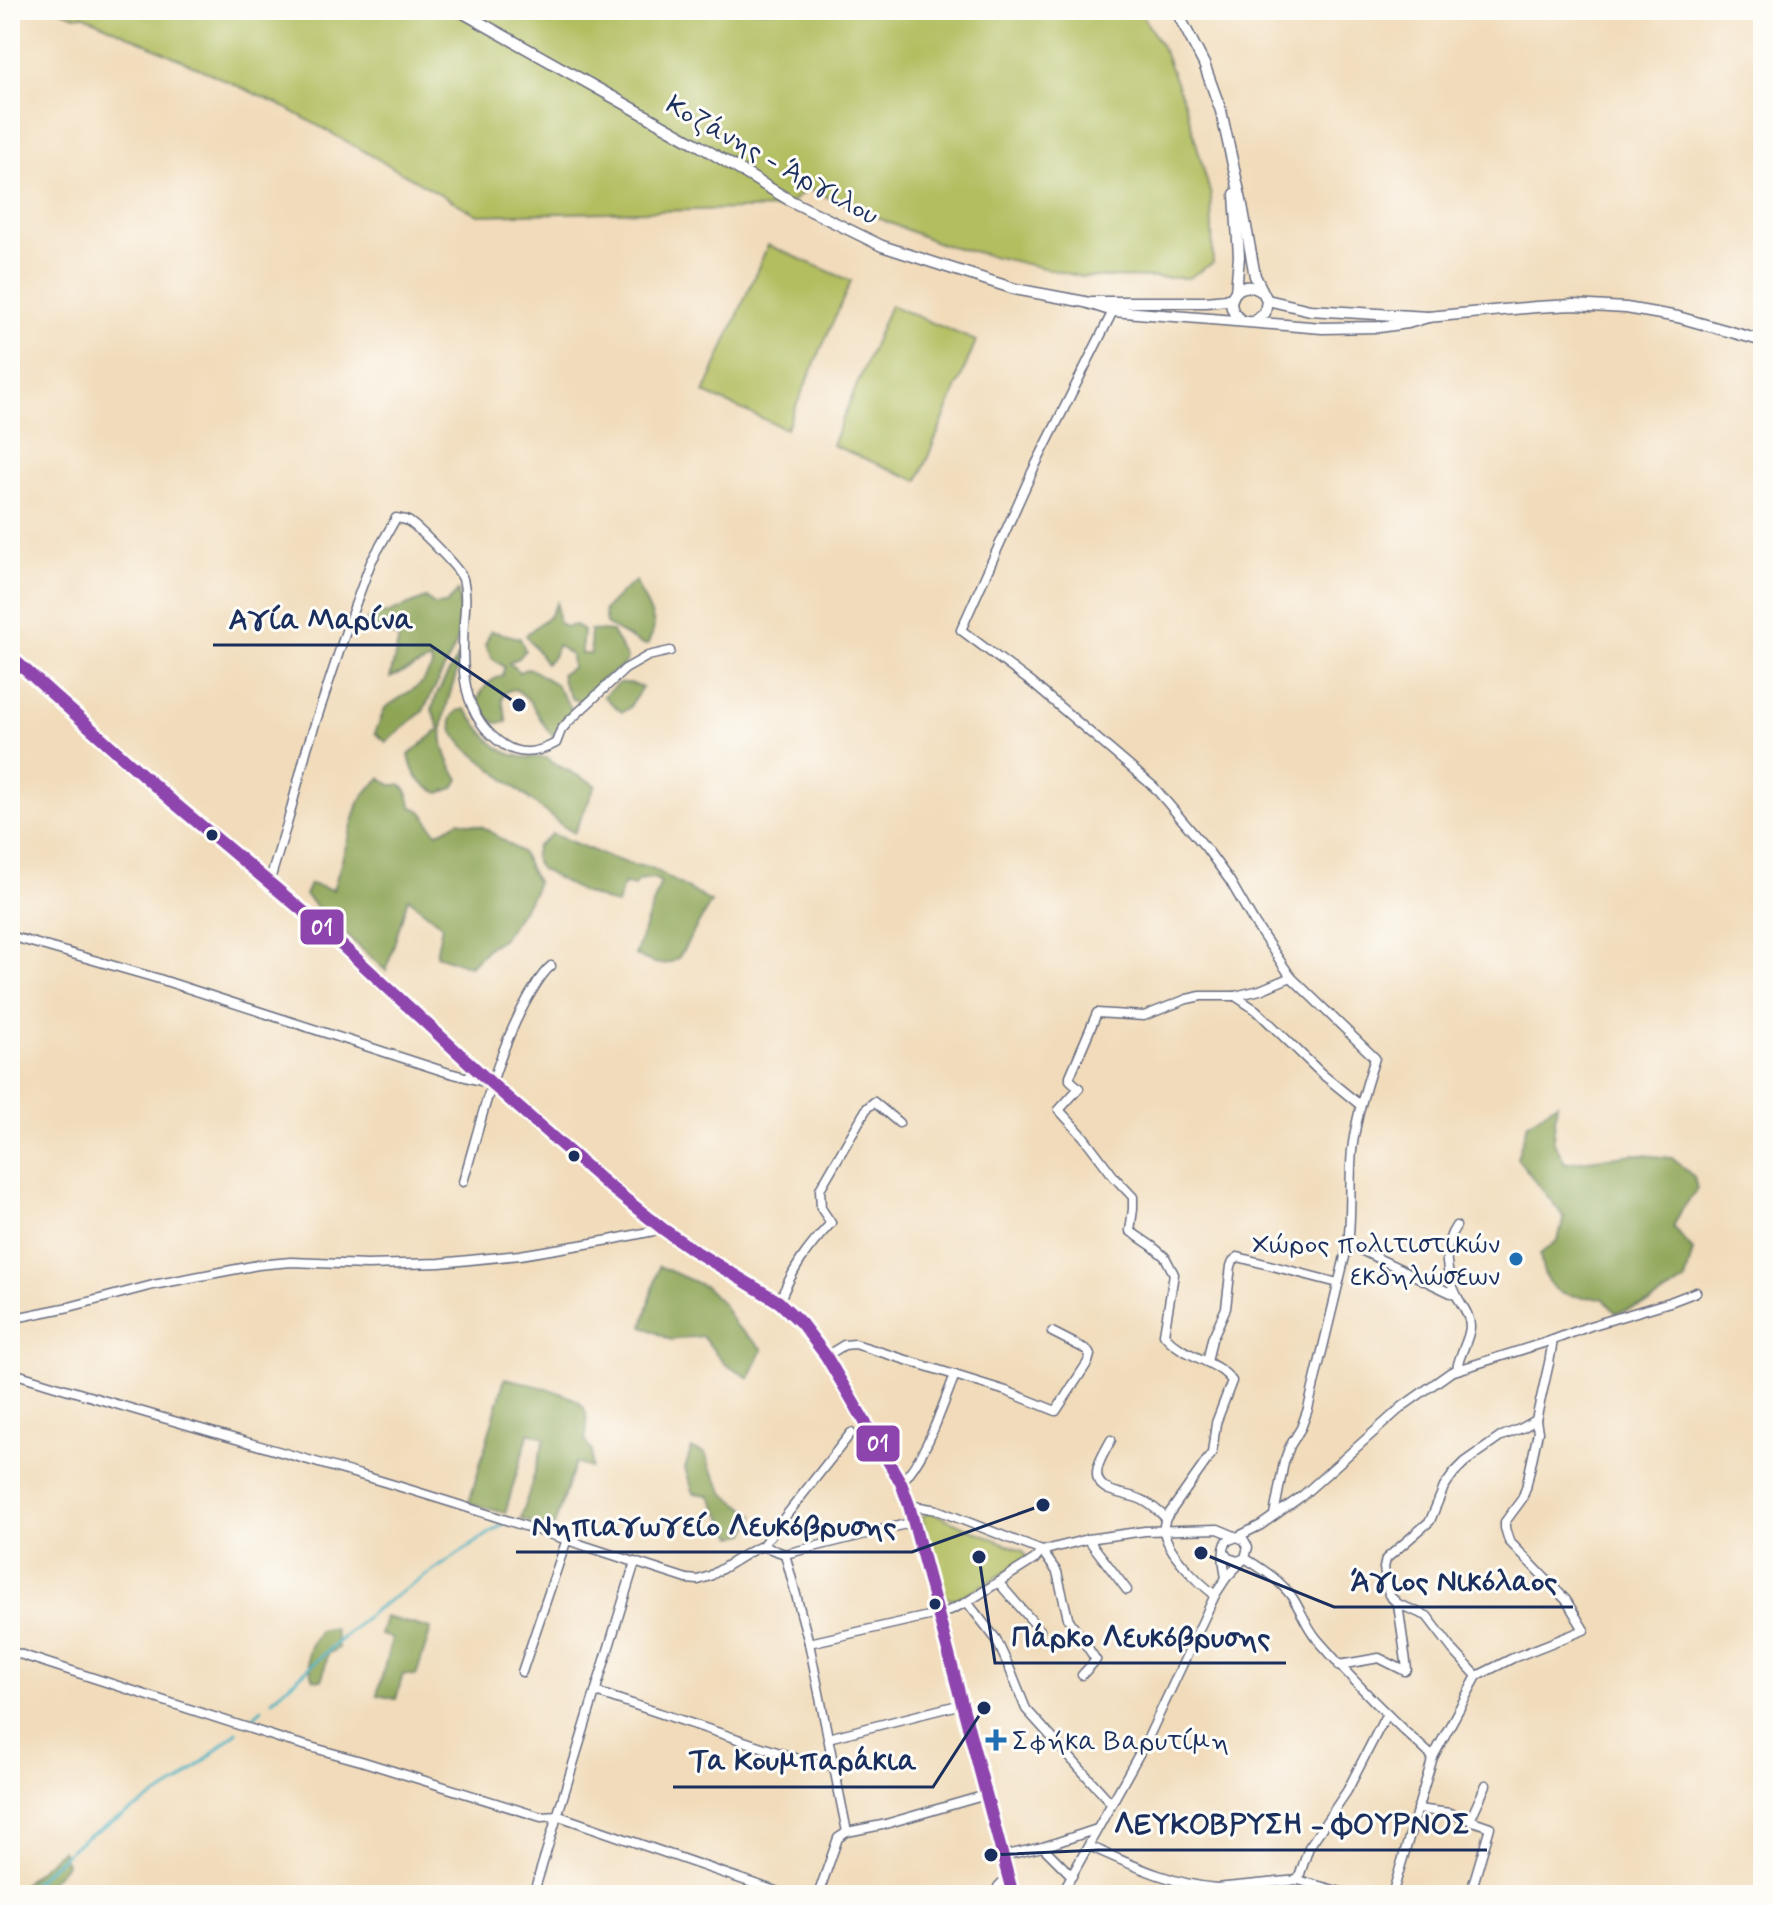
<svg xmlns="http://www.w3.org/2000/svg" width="1773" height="1905" viewBox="0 0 1773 1905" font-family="Mynerve,sans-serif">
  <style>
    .green { fill: #b3be60; stroke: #67765f; stroke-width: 2 }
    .forest { fill: #8ea556; stroke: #546a5a; stroke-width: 2 }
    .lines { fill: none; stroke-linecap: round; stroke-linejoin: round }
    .stream { stroke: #41aebe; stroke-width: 3 }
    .minor-casing { stroke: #666b7e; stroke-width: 11 }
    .tertiary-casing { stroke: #666b7e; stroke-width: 13 }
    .secondary-casing { stroke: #666b7e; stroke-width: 14 }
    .minor { stroke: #fff; stroke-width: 8 }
    .tertiary { stroke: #fff; stroke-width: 10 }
    .secondary { stroke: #fde5c5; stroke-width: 11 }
    .bus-1-casing { stroke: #fdfcf7; stroke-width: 18 }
    .bus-1 { stroke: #8e44ad; stroke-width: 12 }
    .bus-dot { fill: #1b2f5e; stroke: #fdfcf7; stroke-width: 3 }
    .poi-dot { fill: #1f6fb2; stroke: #fdfcf7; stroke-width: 3 }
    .labels { text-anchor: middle; stroke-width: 6; stroke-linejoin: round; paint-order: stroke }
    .street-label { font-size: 28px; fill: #1b2f5e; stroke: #fdfcf7 }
    .poi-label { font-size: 28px; fill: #1b2f5e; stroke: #fdfcf7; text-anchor: end }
    .leader { fill: none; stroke: #1b2f5e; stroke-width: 3 }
    .callout-dot { fill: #1b2f5e; stroke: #fdfcf7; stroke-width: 3 }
    .callout-label { font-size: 30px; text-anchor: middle; font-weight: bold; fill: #1b2f5e; stroke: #fdfcf7; stroke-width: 6; stroke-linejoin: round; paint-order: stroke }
    .line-badge { stroke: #fdfcf7; stroke-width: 3 }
    .badge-label { font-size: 22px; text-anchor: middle; font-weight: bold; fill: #fff }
  </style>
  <rect width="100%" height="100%" fill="#fdfcf7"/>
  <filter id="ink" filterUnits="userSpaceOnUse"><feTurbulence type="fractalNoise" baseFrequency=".0125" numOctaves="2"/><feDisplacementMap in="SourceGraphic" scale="16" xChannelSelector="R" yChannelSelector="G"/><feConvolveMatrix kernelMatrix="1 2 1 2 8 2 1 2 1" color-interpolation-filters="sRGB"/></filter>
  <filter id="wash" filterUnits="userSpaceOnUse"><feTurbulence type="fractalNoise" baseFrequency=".006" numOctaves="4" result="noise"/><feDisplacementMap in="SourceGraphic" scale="32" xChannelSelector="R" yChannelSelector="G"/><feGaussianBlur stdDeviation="1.8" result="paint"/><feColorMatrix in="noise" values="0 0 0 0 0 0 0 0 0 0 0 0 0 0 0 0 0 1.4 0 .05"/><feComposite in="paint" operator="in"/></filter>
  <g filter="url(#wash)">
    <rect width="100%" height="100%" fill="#f1dbba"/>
    <!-- green -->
    <g class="green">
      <path d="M59,10H1139L1163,49L1187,110L1211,196L1213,263L1188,278L1082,277L941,244L808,189L784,208L478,215L286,108L83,15L75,16Z"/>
      <path d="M768,245L851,281L786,429L704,393Z"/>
      <path d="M890,305L976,341L918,481L832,445Z"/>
      <path d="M930,1512L1023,1551L1026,1556V1560C1013,1567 962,1600 951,1599C947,1599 944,1596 940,1593L922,1517Z"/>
    </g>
    <!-- forest -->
    <g class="forest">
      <path d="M636,581C640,596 653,610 654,626C654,632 650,639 647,645L641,644L606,624L604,610C615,600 623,589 636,581Z"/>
      <path d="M458,591C461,610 461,629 455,647L423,711L386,742L375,733L385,708L421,684L432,667L431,660L390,678L399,638L364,623L375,614L389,613L426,598L434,605L446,604Z"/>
      <path d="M557,603L558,622L565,627L575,625L583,631L581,654H591L590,630L612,632L627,658L625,664L599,681L582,701L572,699L563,683L561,674L572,668L571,655L557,645L553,657L546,663L526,635L550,615Z"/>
      <path d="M491,631L520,638L525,650L520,657L509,663L519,672L529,668L555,684L571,708L570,716L553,736C538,722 534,697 514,689L505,692L502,700L507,722L496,723L484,714L477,702C483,687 488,681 503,675L504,667L492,658L485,645Z"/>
      <path d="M458,656C458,667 456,677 452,687C441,724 435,745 459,779L454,788L440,793C420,785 413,777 409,755L440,729L432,710L437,694Z"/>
      <path d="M619,683H630L642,687L629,708L622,712L603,696Z"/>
      <path d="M465,709C482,729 493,753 522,757C530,758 539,757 548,758L553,763L596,785L574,833L560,824L464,746L453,732L451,719L457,711Z"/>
      <path d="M381,778L391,785H400L406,789L412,807C428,810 426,825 438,833L459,821L483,827L521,852L536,882L534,892L503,938L489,947L470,966L436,955L442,925L408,898L386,971L321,912L305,895L310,884L333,890L359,802L370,788Z"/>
      <path d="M552,834L611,858L633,865L650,867L711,902L679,957C664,970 651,962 635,955L661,882L653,878L639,880L635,886L623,884L617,905L582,892L539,868L534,857L537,846Z"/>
      <path d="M1557,1103L1553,1140L1565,1163L1634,1154L1672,1158L1694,1177L1697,1189L1681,1211L1673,1227L1693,1250L1685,1281L1650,1303L1616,1313L1603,1298C1566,1296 1544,1297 1540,1254L1558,1240L1564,1217L1517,1158L1527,1124Z"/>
      <path d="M659,1266L706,1287L723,1304L735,1325L763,1349L749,1378L725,1364L702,1336L671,1340L643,1326Z"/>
      <path d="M505,1378C523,1383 576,1392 584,1408C589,1419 587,1430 585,1441L592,1451L591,1468L575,1463L553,1529L521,1519L545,1438L529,1432L505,1513L469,1503Z"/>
      <path d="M691,1449L705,1453L710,1467L725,1494L755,1515L746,1534L734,1536L709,1495L694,1493L685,1469Z"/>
      <path d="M385,1617L431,1629L416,1676L403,1674L396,1699L377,1695L392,1638L380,1635Z"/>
      <path d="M334,1628L338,1648L328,1654L322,1680L314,1679C304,1655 305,1653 319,1631Z"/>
      <path d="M62,1850L66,1864L39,1895H10Z"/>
    </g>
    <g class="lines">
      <!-- stream -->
      <g class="stream">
        <path d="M272,1700L373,1611L505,1523"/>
        <path d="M247,1723L262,1709"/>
        <path d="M19,1895L83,1839L179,1783L237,1732"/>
      </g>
    </g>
  </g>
  <g filter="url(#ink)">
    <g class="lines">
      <defs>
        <g id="minor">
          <path d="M1113,311L1033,470L961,630L1032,683L1154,787L1206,848L1230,881L1255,924L1291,977L1375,1058C1365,1088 1356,1118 1352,1150C1349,1181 1352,1213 1348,1244L1308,1409L1301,1428L1290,1446L1284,1462L1274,1515"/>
          <path d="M269,883L287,824L307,748L351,616L371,562L396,518C400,519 404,519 408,521C418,527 459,568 463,579C467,593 465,608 464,622C461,667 461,717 504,745C521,756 538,753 556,743L561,730L569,721L625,669L648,656L670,651"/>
          <path d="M10,936L156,978L446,1072L492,1084"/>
          <path d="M1235,996L1260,990L1291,977"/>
          <path d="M463,1182C482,1119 496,1053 529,996C536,985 541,974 551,966"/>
          <path d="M1456,1226C1441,1248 1446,1275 1458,1298C1463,1307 1470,1315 1470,1327C1469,1341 1459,1354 1457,1369"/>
          <path d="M1348,1244L1457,1296"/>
          <path d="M779,1302C794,1267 805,1251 831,1223L821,1208L820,1189L867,1108L874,1102L899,1123"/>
          <path d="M10,1319L69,1307L153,1285L258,1265L291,1262L367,1265L440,1263L520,1255L610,1240L663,1229"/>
          <path d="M826,1356L844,1345L855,1344L1006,1391L1056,1411L1088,1362L1090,1355L1087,1350L1052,1332"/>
          <path d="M1207,1362L1212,1339L1226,1308L1231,1266L1233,1261L1238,1257L1338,1283"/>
          <path d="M10,1372C128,1409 248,1442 367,1477C475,1508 580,1545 687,1579L698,1580L710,1576L751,1551L762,1546L785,1554L914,1522"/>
          <path d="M1111,1440C1103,1455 1085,1479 1109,1490C1119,1494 1130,1495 1140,1499C1150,1503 1158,1511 1166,1518"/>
          <path d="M901,1483C928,1454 940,1411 955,1375"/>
          <path d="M909,1505L937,1510L1042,1551L1057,1572L1068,1618L1096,1660L1082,1675"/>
          <path d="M1088,1539L1127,1590"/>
          <path d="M762,1546L851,1433"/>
          <path d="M1224,1552L1228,1558L1238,1561L1245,1558L1248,1547L1244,1540L1237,1537L1227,1541C1221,1552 1224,1566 1226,1578"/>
          <path d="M785,1554L809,1643L847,1832"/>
          <path d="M998,1582L1040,1630"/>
          <path d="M1215,1595C1198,1582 1167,1552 1164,1531C1163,1528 1165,1521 1166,1518L1212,1453L1216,1423L1232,1381C1216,1359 1181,1357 1164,1334L1174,1274L1165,1257L1152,1246L1130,1231L1133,1209V1197L1114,1177L1083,1136L1059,1110L1079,1088L1070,1080V1076L1097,1013L1144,1016L1187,999L1201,996H1235L1256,1010L1322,1074L1360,1105"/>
          <path d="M967,1602L996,1639L1009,1667L1026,1709L1112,1804"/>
          <path d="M809,1643L946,1612L967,1602L1035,1559L1042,1551L1057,1547L1088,1539L1145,1531L1218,1529L1237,1537L1261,1525L1302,1496L1403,1406L1451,1372L1553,1340L1590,1326L1670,1302L1696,1292"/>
          <path d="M10,1651L285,1740L361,1761L541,1817L559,1816L787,1895"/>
          <path d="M1339,1665L1379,1658L1405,1671L1407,1669L1398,1604"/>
          <path d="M522,1672L567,1539"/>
          <path d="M1477,1676L1453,1650L1427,1616L1398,1604L1389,1595L1384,1568L1386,1559L1430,1521L1444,1487L1454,1473L1465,1462L1502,1436L1522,1428L1536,1420"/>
          <path d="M596,1692L807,1762L834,1766"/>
          <path d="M828,1738L962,1704"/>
          <path d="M1433,1757L1477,1676L1513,1658L1584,1630L1566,1600L1509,1541L1505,1528V1522L1522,1499L1526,1488L1538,1432L1536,1420L1549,1363L1553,1340"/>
          <path d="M1417,1809L1450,1813L1490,1827L1470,1895"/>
          <path d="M1470,1820L1486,1785"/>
          <path d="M1089,1846C1130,1864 1170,1884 1216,1888L1298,1880L1352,1895"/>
          <path d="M1043,1847L1072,1876"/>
          <path d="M1002,1856L1043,1847L1097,1829"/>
          <path d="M1298,1880L1309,1847L1347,1791L1386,1715"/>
          <path d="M533,1895L635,1562"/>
          <path d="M818,1895L838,1838L847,1832L882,1825L986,1795"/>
          <path d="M1061,1895L1148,1738L1215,1595L1226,1578L1245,1558C1262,1569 1279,1579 1292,1597C1301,1610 1306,1626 1317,1639C1353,1681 1391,1720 1433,1757L1392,1895"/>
        </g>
        <g id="tertiary">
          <path d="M458,10L700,146L791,201L882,246L1015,289L1085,302L1113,311L1322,328L1379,327L1408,323L1428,317"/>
          <path d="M1176,10L1204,64L1221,111L1242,205L1255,276L1267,300L1265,313L1254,322"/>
          <path d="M1235,194L1239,256L1236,292"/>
          <path d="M1267,300L1310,310L1428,317L1536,307L1573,305L1626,308L1678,317L1763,341"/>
          <path d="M1092,302H1206L1226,300L1233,297"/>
          <path d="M1241,320C1219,304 1238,276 1261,291"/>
          <path d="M998,1895L999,1887L1007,1879"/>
        </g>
        <path id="secondary" d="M10,656L173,802L322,927L492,1084L605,1183L663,1229L693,1250L779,1302L801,1323L826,1356L901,1483L909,1505L1013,1895"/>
      </defs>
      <!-- minor casing -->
      <use href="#minor" class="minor-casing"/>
      <!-- tertiary casing -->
      <use href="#tertiary" class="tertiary-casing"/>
      <!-- secondary casing -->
      <use href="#secondary" class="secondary-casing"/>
      <!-- minor -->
      <use href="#minor" class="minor"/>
      <!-- tertiary -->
      <use href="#tertiary" class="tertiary"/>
      <!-- secondary -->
      <use href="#secondary" class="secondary"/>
      <defs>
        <path id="bus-1" d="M10,656L173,802L322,927L492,1084L605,1183L663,1229L693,1250L779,1302L801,1323L826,1356L901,1483L909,1505L1013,1895"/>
      </defs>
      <!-- bus-1 casing -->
      <use href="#bus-1" class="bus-1-casing"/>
      <!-- bus-1 -->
      <use href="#bus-1" class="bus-1"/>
    </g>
  </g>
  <!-- markers -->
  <g class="bus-dot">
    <circle cx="212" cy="835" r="7"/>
    <circle cx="574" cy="1156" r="7"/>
    <circle cx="935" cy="1604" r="7"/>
  </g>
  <g class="poi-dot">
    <circle cx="1516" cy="1259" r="8"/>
    <path d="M992 1728h8v8h8v8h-8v8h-8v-8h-8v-8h8z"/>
  </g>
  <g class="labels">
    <!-- street labels -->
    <g class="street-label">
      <text transform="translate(773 159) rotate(29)" y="10">Κοζάνης - Άργιλου</text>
    </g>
    <!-- poi labels -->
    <g class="poi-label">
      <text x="1500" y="1253">Χώρος πολιτιστικών<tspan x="1500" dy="32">εκδηλώσεων</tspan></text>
      <text x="1012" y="1750" text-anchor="start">Σφήκα Βαρυτίμη</text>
    </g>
  </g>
  <!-- callouts -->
  <path class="leader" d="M519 705L430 645H213M1043 1505L912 1552H516M1201 1553L1334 1607H1573M979 1557L995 1663H1286M984 1708L933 1787H673M991 1855L1098 1850H1487"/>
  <g class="callout-dot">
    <circle cx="519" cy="705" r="8"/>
    <circle cx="1043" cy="1505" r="8"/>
    <circle cx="1201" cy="1553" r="8"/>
    <circle cx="979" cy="1557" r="8"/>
    <circle cx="984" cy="1708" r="8"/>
    <circle cx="991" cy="1855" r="8"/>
  </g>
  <g class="callout-label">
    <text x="321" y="629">Αγία Μαρίνα</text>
    <text x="714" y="1536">Νηπιαγωγείο Λευκόβρυσης</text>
    <text x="1454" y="1591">Άγιος Νικόλαος</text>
    <text x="1141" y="1647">Πάρκο Λευκόβρυσης</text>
    <text x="803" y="1770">Τα Κουμπαράκια</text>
    <text x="1292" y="1834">ΛΕΥΚΟΒΡΥΣΗ - ΦΟΥΡΝΟΣ</text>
  </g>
  <g class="line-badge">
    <rect x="299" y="908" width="46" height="38" rx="8" fill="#8e44ad"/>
    <rect x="855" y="1424" width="46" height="39" rx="8" fill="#8e44ad"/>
  </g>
  <g class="badge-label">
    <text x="322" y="935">01</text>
    <text x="878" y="1451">01</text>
  </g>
  <!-- margin -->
  <rect width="1773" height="1905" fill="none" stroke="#fdfcf7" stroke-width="40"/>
</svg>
